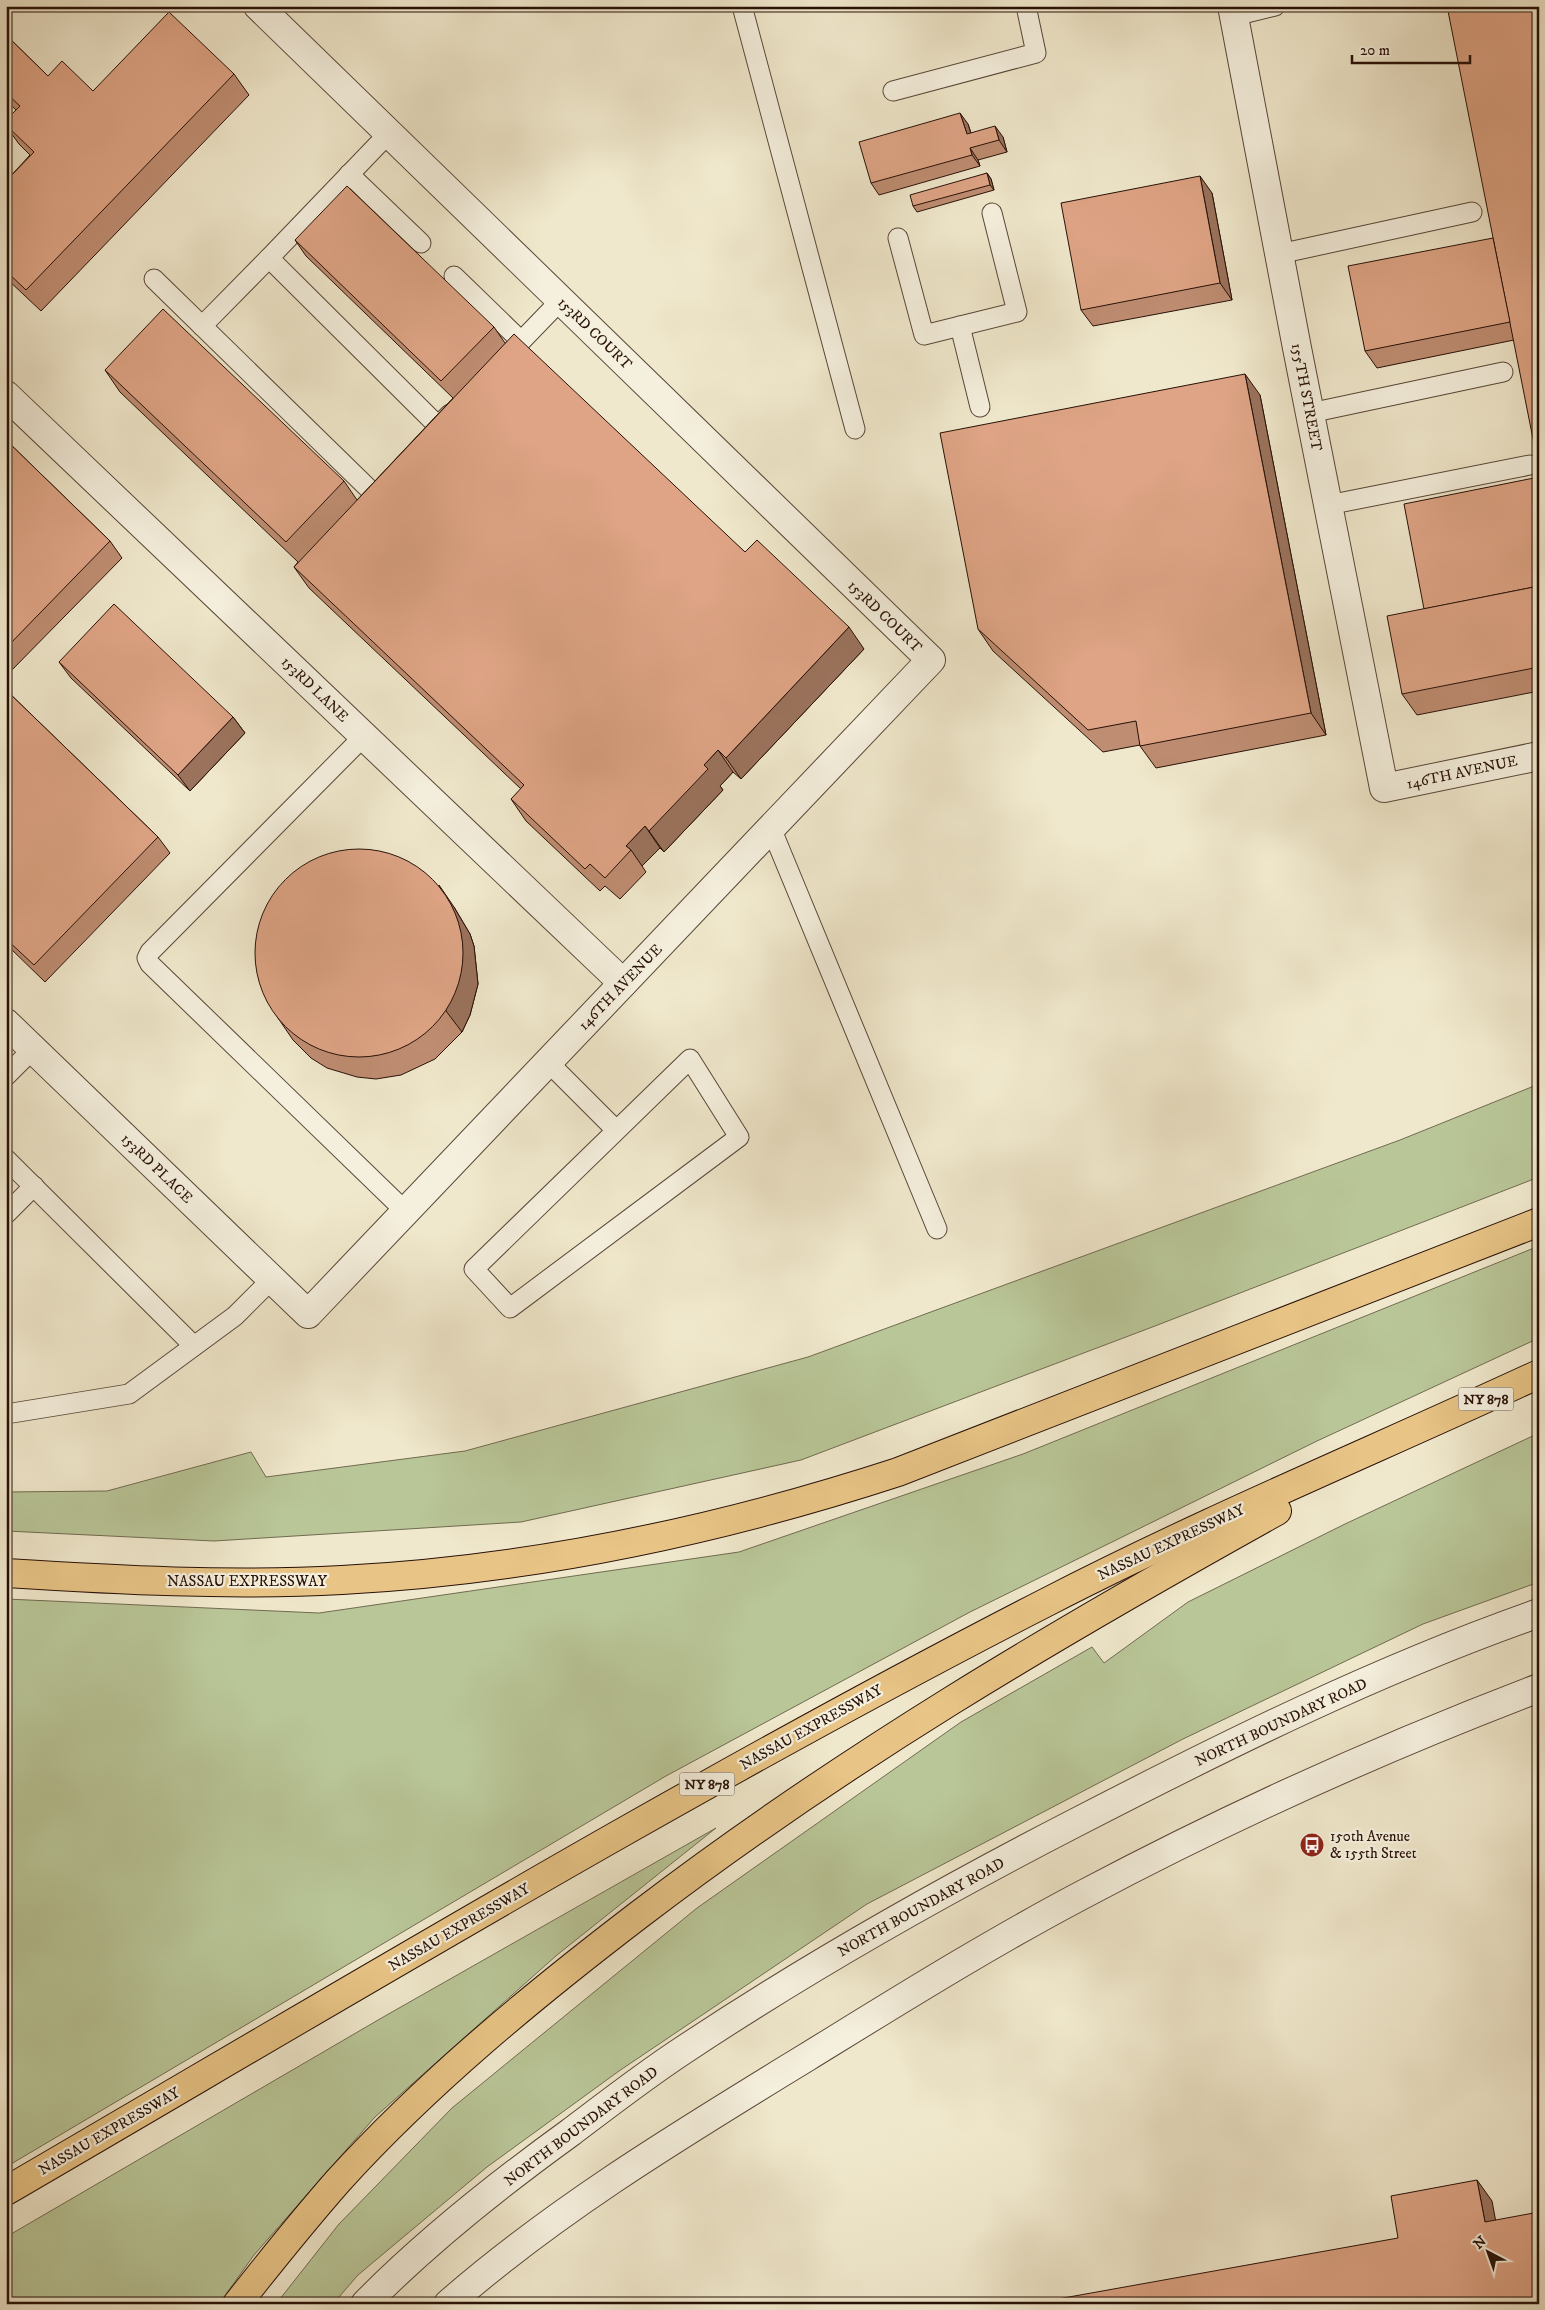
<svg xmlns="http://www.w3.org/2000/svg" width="1545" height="2310" viewBox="0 0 1545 2310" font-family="'IM FELL DW Pica',serif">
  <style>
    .green { fill: #b9c698; stroke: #706b50 }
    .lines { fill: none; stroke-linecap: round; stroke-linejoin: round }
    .lane-casing { stroke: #594638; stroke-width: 21 }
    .street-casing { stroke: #594638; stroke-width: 30 }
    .highway-casing { stroke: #271007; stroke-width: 30 }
    .lane { stroke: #f5f0de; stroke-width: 19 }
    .street { stroke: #f5f0de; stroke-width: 28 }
    .highway { stroke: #e8c486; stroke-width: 28 }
    .wall { fill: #bf8d72; stroke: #271007 }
    .shaded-wall { fill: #9b735d; stroke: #271007 }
    .building { fill: #dea485; stroke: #271007 }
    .labels { text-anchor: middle; stroke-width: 4.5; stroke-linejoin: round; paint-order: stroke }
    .shield { fill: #f5f0de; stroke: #655348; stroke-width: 1 }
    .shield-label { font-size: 14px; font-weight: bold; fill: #271007 }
    .street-label { font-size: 15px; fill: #271007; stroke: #f5f0de }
    .poi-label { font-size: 15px; fill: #271007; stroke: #f5f0de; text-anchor: start }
  </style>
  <rect width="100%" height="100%" fill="#f0e8cc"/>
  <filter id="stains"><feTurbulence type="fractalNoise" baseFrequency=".004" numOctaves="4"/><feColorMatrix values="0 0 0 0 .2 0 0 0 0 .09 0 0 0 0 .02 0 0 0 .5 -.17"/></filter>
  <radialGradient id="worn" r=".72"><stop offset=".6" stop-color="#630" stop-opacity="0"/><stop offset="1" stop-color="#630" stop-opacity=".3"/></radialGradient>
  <!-- green -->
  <g class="green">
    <path d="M1539,1084V1177L1155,1326L801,1460L521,1522L214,1541L6,1531V1492L107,1491L251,1452L266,1477L465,1451L808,1357L1400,1140Z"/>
    <path d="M1539,1246V1338L1317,1441L970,1612L666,1776L6,2167V1599L319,1613L739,1552L1023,1454Z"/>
    <path d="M1539,1433V1582L1423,1624L1183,1739L867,1904L619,2071L487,2167L358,2275L333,2304H276L339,2224L452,2108L697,1908L961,1722L1092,1647L1104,1663L1188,1602L1345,1524Z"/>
    <path d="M716,1828L557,1955L375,2117L254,2255L219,2304H6V2237L385,2016Z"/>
  </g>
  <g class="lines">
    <defs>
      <g id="lane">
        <path d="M742,6L855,429"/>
        <path d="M1234,16L1275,6"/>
        <path d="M893,91L1036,53L1026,6"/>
        <path d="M389,133L269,258L438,426L450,414"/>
        <path d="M349,174L421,243"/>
        <path d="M898,238L924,335L1017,312L992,213"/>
        <path d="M1279,254L1472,212"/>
        <path d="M454,276L521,341"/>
        <path d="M154,279L369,489"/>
        <path d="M202,326L269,258"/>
        <path d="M960,326L980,407"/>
        <path d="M504,359L561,300"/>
        <path d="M1310,413L1503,372"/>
        <path d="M1328,505L1530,465"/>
        <path d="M364,736L150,952L147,958L150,964L406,1212"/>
        <path d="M771,828L937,1229"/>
        <path d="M690,1059L739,1137L510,1308L474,1269Z"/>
        <path d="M548,1062L616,1130"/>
        <path d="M6,1076L33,1049"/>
        <path d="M6,1159L194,1346"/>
        <path d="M6,1214L34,1186"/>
        <path d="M6,1414L129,1394L235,1316L272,1279"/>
      </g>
      <g id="street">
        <path d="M1232,6L1297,348L1384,788L1539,756"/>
        <path d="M6,395L623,983"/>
        <path d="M6,1023L308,1314L931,660L258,6"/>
        <path d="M365,2304C428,2240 499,2184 571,2132C608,2104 644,2076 682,2051C808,1967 941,1892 1075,1823C1226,1745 1379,1669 1539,1613"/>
        <path d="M448,2304C558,2208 683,2133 807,2057C898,2001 989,1944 1084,1894C1231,1816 1384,1747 1539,1688"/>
      </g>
      <g id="highway">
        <path d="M6,1573C118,1580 230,1586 342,1580C533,1570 717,1531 898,1472L1539,1222"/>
        <path d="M6,2191C351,1990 692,1784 1047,1602C1208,1519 1375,1450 1539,1374"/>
        <path d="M237,2304C270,2262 303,2221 338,2181C428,2082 534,1995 640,1914C843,1759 1054,1635 1277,1511"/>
      </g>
    </defs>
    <!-- lane casing -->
    <use href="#lane" class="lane-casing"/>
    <!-- street casing -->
    <use href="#street" class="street-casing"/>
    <!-- highway casing -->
    <use href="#highway" class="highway-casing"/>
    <!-- lane -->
    <use href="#lane" class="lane"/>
    <!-- street -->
    <use href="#street" class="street"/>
    <!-- highway -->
    <use href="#highway" class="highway"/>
  </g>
  <!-- wall -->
  <g class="wall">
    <path d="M6,35L48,76L93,91L234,74L249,95L41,311L6,278V181L30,155L19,144L6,126V120L16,110L6,100Z"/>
    <path d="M968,124L971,133L1003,137L1007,152L978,160L980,166L879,195L871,183Z"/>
    <path d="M987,173L991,179L994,190L917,212L913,206Z"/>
    <path d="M1212,193L1232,300L1093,326L1081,310Z"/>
    <path d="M1493,238L1514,340L1377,368L1365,351Z"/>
    <path d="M295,240L494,327L505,343L745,552L864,649L741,779L733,772L720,786L723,790L664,852L660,848L642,866L646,872L620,899L605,886L600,891L526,821L511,799L521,789L309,588L294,567L298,562L120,392L105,370L344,481L357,500L453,398L306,256Z"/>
    <path d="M1260,395L1326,735L1156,768L1140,746V745L1103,752L993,651L978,629Z"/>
    <path d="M6,440L110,541L122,558L6,676Z"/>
    <path d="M1539,477V691L1417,715L1402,694L1424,609Z"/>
    <path d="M59,662L233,717L245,733L190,791L71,678Z"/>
    <path d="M6,690L158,837L170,853L45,982L6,944Z"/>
    <path d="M454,907L470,934L474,946L478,984L470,1015L462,1032L435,1059L401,1075L376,1079L357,1077L327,1068L311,1058L293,1040L278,1018Z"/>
  </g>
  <!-- shaded-wall -->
  <g class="shaded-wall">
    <path d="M960,113L968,124L975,146L967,134Z"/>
    <path d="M995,126L1003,137L1007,152L999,140Z"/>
    <path d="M970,148L978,160L980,166L972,155Z"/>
    <path d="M987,173L991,179L994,190L990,185Z"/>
    <path d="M1200,176L1212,193L1232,300L1220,283Z"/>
    <path d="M1245,374L1260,395L1326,735L1311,713Z"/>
    <path d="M849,627L864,649L741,779L726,758Z"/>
    <path d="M233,717L245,733L190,791L178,775Z"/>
    <path d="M718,750L733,772L720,786L723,790L664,852L649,831L704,765Z"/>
    <path d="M645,826L660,848L642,866L631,850L626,846Z"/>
    <path d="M439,885L454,907L470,934L474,946L478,984L470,1015L462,1032L446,1011Z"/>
    <path d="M1477,2180L1492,2201L1500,2244L1485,2222Z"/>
  </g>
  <!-- building -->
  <g class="building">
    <path d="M1447,6H1539V467L1535,449Z"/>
    <path d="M169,12L234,74L26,290L6,271V181L34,152L6,125V120L20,106L6,93V35L48,76L62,61L93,91Z"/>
    <path d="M960,113L967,134L995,126L999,140L970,148L972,155L871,183L859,142Z"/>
    <path d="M987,173L990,185L913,206L910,195Z"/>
    <path d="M1200,176L1220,283L1081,310L1061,203Z"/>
    <path d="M347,186L494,327L441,381L295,240Z"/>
    <path d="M1493,238L1510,322L1365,351L1348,266Z"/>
    <path d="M163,309L344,481L286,542L105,370Z"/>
    <path d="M514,334L745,552L757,540L849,627L726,758L718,750L704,765L708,769L649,831L645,826L626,846L631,850L605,878L590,864L585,869L511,799L524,785L294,567Z"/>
    <path d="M1245,374L1311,713L1140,746L1136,721L1088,730L978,629L940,433Z"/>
    <path d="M6,440L110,541L6,648Z"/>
    <path d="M1539,477V586L1424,609L1404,504Z"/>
    <path d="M1539,586V667L1402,694L1387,616Z"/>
    <path d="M114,604L233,717L178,775L59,662Z"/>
    <path d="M6,690L158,837L34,965L6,939Z"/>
    <circle cx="359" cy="953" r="104"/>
    <path d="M1477,2180L1485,2222L1539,2212V2304H1041V2302L1398,2238L1391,2196Z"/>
  </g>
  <!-- icons -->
  <defs>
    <symbol id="bus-disc" viewBox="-11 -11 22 22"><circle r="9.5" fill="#8f2418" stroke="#f5f0de"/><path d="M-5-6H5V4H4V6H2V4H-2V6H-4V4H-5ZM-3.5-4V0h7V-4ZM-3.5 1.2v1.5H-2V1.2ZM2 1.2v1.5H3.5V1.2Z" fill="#fff"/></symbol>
  </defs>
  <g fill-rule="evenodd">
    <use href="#bus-disc" x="1298" y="1831" width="28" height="28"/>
  </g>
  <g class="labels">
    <!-- shield labels -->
    <g class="shield">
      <rect x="1458.5" y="1387.5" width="55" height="23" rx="4"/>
      <rect x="679.5" y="1772.5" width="55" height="23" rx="4"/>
    </g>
    <g class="shield-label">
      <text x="1486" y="1404">NY 878</text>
      <text x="707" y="1789">NY 878</text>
    </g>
    <!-- street labels -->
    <g class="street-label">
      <text transform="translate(595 333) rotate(44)" y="5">153RD COURT</text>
      <text transform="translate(1307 397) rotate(79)" y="5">155TH STREET</text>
      <text transform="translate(885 616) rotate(44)" y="5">153RD COURT</text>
      <text transform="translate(315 689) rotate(44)" y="5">153RD LANE</text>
      <text transform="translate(1462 772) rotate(-12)" y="5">146TH AVENUE</text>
      <text transform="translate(620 987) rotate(-46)" y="5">146TH AVENUE</text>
      <text transform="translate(157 1168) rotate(44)" y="5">153RD PLACE</text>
      <text transform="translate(1171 1542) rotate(-25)" y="5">NASSAU EXPRESSWAY</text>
      <text x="247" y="1586">NASSAU EXPRESSWAY</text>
      <text transform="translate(1281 1722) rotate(-25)" y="5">NORTH BOUNDARY ROAD</text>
      <text transform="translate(811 1727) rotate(-29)" y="5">NASSAU EXPRESSWAY</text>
      <text transform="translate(921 1907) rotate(-29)" y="5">NORTH BOUNDARY ROAD</text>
      <text transform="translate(459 1927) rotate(-30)" y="5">NASSAU EXPRESSWAY</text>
      <text transform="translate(581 2126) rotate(-37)" y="5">NORTH BOUNDARY ROAD</text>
      <text transform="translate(109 2131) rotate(-30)" y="5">NASSAU EXPRESSWAY</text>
    </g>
    <!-- poi labels -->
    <g class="poi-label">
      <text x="1330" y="1841">150th Avenue<tspan x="1330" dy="17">&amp; 155th Street</tspan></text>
    </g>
  </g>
  <!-- margin -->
  <rect width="1545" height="2310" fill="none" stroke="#f0e8cc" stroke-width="25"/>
  <rect x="8" y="8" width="1530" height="2295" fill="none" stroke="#271007" stroke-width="2.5"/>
  <rect x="12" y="12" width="1520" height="2285" fill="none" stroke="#271007"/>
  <!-- north arrow -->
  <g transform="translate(1488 2252) rotate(319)" stroke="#f5f0de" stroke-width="4" paint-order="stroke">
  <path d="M0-4L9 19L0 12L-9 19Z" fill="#271007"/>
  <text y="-8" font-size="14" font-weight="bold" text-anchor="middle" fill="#271007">N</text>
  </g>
  <!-- scale -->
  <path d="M1352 55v8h118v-8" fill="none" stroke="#271007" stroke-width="2.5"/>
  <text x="1360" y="55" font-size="15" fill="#271007" stroke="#f5f0de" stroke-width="4" paint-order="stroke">20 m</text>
  <rect width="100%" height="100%" filter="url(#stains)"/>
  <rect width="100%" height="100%" fill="url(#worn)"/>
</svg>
